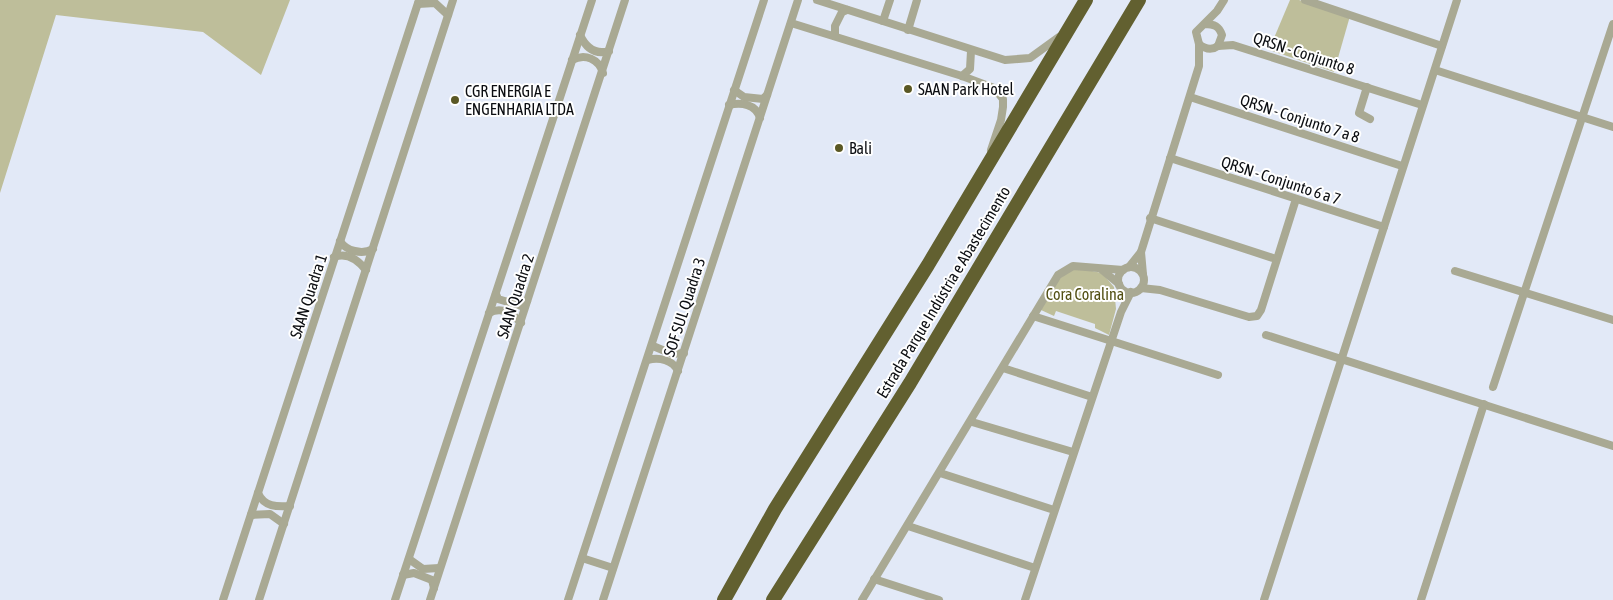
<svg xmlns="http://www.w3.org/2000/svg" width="1613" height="600" viewBox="0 0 1613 600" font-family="'Asap Condensed',sans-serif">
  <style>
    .green { fill: #bebe9a }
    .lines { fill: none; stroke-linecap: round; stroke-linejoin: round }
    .street { stroke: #a9a993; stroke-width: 8 }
    .highway { stroke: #626030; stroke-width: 14 }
    .poi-dot { fill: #5a5825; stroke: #fff; stroke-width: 2 }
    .labels { text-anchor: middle; stroke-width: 4; stroke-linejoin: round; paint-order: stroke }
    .street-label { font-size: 16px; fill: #0b0d11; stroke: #fff }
    .poi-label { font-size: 16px; fill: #0b0d11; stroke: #fff; text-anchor: start }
    .park-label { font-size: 16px; fill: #524f13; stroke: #fff }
  </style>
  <rect width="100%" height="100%" fill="#e2e9f7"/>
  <!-- green -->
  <g class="green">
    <path d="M0,0H290L261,75L203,32L56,15L0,193Z"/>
    <path d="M1290,0H1299L1350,16L1334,72L1269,50Z"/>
    <path d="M1077,268L1102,273L1114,287L1116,309L1109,335L1095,328V324L1056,311L1054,316L1041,310C1045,293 1060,273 1077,268Z"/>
  </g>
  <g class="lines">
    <!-- street -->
    <g class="street">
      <path d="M817,0L1005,60L1030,58L1059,37"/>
      <path d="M1305,0L1442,46"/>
      <path d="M418,4L435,3L448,15"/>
      <path d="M883,21L890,0"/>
      <path d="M791,23L962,76L994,88L1003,99V107L1001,120L991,150"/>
      <path d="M1205,24C1214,24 1219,26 1222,35L1218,46C1211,51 1205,49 1199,44L1196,32L1217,11L1224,0"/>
      <path d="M908,30L917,0"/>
      <path d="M580,35C586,48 595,55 609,51"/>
      <path d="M835,36V26L842,12L847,10"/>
      <path d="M1218,46L1233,45L1422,105"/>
      <path d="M572,60C585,53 599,59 603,73"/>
      <path d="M1435,70L1613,127"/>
      <path d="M962,76L970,69L971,51"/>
      <path d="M1367,87L1359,113L1370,119"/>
      <path d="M734,90L744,97L763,99L767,95"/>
      <path d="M1190,97L1402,166"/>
      <path d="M729,105C741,102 756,104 760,118"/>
      <path d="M1170,158L1384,227"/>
      <path d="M1150,218L1276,259"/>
      <path d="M340,241C346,251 362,255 373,249"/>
      <path d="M1141,252L1199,66V44"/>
      <path d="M334,257C347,252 358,260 366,270"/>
      <path d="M1129,267L1141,252L1143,274"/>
      <circle cx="1131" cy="280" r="13"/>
      <path d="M1101,269L1119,284"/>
      <path d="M1455,271L1613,320"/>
      <path d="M1141,288L1160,290L1249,317L1257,316L1261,310L1296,199"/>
      <path d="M496,294L498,299L521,306L527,301"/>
      <path d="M489,313C501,306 513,313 521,323"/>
      <path d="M1033,316L1218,375"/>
      <path d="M1266,335L1613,446"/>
      <path d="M653,346L672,354L684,353"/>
      <path d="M648,360C659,357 673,360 678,371"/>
      <path d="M1003,368L1092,397"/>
      <path d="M1493,387L1613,24"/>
      <path d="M972,422L1073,452"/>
      <path d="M940,473L1054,510"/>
      <path d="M258,493C264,507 277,507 290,506"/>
      <path d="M251,515L270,514L284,524"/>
      <path d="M908,526L1035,568"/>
      <path d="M582,558L613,568"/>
      <path d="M409,559L423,569L439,568"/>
      <path d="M403,575L414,573L432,580L434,588"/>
      <path d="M874,579L939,600"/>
      <path d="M223,600L419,0"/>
      <path d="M259,600L453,0"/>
      <path d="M395,600L592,0"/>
      <path d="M430,600L625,0"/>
      <path d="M568,600L764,0"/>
      <path d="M603,600L798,0"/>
      <path d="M862,600L1058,275L1073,266L1123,270"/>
      <path d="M1025,600L1121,312L1131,292"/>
      <path d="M1264,600L1457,0"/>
      <path d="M1421,600L1484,404"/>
    </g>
    <!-- highway -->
    <g class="highway">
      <path d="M724,600L775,509L928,265L1086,0"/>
      <path d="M773,600L910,383L1139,0"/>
    </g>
  </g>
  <!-- markers -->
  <g class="poi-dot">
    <circle cx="908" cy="89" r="5"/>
    <circle cx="455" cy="100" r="5"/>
    <circle cx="839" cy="148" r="5"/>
  </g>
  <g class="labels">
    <!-- street labels -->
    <g class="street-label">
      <text transform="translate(1304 53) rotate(18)" y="6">QRSN - Conjunto 8</text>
      <text transform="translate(1300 118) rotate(18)" y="6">QRSN - Conjunto 7 a 8</text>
      <text transform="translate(1281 180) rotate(18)" y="6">QRSN - Conjunto 6 a 7</text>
      <text transform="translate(943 292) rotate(-59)" y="6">Estrada Parque Indústria e Abastecimento</text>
      <text transform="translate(308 296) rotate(-72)" y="6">SAAN Quadra 1</text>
      <text transform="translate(515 296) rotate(-72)" y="6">SAAN Quadra 2</text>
      <text transform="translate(684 307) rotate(-72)" y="6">SOF SUL Quadra 3</text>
    </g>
    <!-- poi labels -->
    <g class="poi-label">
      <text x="918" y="95">SAAN Park Hotel</text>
      <text x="465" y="97">CGR ENERGIA E<tspan x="465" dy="18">ENGENHARIA LTDA</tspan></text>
      <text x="849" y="154">Bali</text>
    </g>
    <!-- park labels -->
    <g class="park-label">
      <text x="1085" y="300">Cora Coralina</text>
    </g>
  </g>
</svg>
